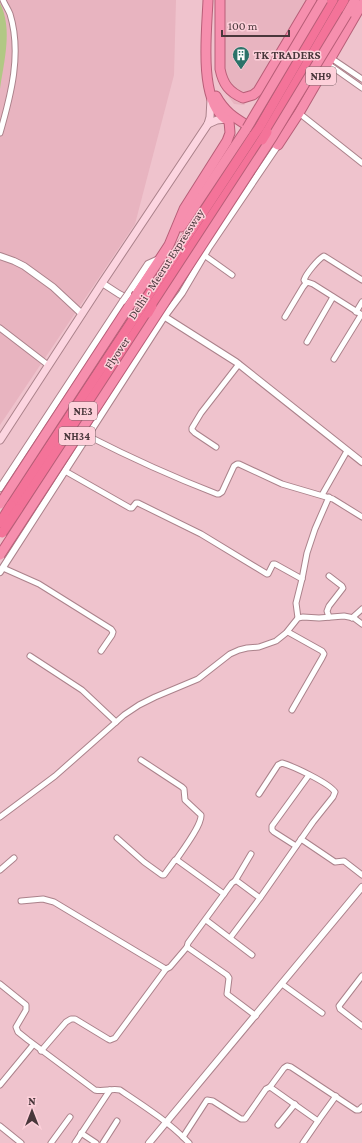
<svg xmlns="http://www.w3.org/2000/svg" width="362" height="1143" viewBox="0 0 362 1143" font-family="'Crimson Pro',serif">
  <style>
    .built { fill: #e8b4c0 }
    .green { fill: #b1c884 }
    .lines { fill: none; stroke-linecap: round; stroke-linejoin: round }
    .minor-casing { stroke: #ab828b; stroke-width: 7 }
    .tertiary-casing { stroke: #ab828b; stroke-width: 8 }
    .secondary-casing { stroke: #ab828b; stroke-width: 9 }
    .trunk-casing { stroke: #b85e78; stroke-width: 11 }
    .motorway-casing { stroke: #b85e78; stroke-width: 11 }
    .minor { stroke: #fff; stroke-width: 5 }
    .tertiary { stroke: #fff; stroke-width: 6 }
    .secondary { stroke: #fcd5e0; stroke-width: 7 }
    .trunk { stroke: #f68fae; stroke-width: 9 }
    .motorway { stroke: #f47399; stroke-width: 9 }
    .tertiary-bridge-casing { stroke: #ab828b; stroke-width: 8; stroke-linecap: butt }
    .trunk-bridge-casing { stroke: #b85e78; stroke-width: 11; stroke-linecap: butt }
    .motorway-bridge-casing { stroke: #b85e78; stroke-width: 11; stroke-linecap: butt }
    .tertiary-bridge { stroke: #fff; stroke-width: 6 }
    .trunk-bridge { stroke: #f68fae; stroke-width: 9 }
    .motorway-bridge { stroke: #f47399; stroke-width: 9 }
    .labels { text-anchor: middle; stroke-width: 3; stroke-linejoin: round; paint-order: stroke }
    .shield { fill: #fdd0da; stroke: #7f656b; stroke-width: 1 }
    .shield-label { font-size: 11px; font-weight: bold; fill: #49373b }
    .poi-label { font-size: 12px; font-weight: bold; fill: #49373b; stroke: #fdd0da; text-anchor: start }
    .street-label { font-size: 12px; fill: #49373b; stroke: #fdd0da }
  </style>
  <rect width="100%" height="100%" fill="#efc3cd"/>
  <!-- built -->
  <g class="built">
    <path d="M0,0H176L174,75L135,224L0,425Z"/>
    <path d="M223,0H308L252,97L244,105L234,104L226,93L224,82Z"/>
  </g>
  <!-- green -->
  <path class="green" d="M0,3C13,29 4,61 0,89Z"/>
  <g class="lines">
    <defs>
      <g id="minor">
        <path d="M331,58L362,79"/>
        <path d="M328,64L362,88"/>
        <path d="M299,113L362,163"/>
        <path d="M0,133C11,95 22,53 10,14C8,9 5,5 3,0"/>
        <path d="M204,255L232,275"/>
        <path d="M306,283L304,280C306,274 318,259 324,256L362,280"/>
        <path d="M356,312L362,302"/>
        <path d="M285,317L303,287L307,282L313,284L362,315"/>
        <path d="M0,328L48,365"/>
        <path d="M307,342L333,297"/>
        <path d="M334,359L361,315"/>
        <path d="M88,436C131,458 173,477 217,494H219L222,492L234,466L237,464H239L282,484L333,499L362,517"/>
        <path d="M216,447L195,433L192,430V428L201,413L239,364"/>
        <path d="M65,471L130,508H132L136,503H138L201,534L267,574H268L273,564H275L302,579"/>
        <path d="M322,495L347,451"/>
        <path d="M3,568L39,584L111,629L113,632L112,635L101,651"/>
        <path d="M329,617L327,611L329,606L343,588L342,586L329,576"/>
        <path d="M298,618L296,603L302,579L307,553L315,529L329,497"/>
        <path d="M352,618L362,609"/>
        <path d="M288,632L322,651L324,654L322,658L292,710"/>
        <path d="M30,656L82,690L116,722"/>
        <path d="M141,760L182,787L184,789L185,800L201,815C202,825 182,851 176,860"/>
        <path d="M0,817L55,776L124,715L139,705L155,697L198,679L230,654L239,650L247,648L259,647L276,641L286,633L298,618L303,617L319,618L344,616L354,618L362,624"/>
        <path d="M117,838L144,862L162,875H164L175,860H177L224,894"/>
        <path d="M301,839L335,862L344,861L362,875"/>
        <path d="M296,846L274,832L272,830V826L309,775"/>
        <path d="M0,870L14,858"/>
        <path d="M235,881H237L260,898"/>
        <path d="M21,901L43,899L54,902L164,968L166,969L170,967L187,947L188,943L232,883L235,881L251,854"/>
        <path d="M206,920L252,955"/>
        <path d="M230,938L260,898L313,822L333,797L335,792C329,783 293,766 282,763L278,765L259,794"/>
        <path d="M187,947L227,975L229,978L227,994L256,1016"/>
        <path d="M362,976L339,1006L340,1009L362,1026"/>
        <path d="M0,984L26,1005V1010L16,1027L18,1032L28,1040L95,1090C103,1092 112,1088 120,1090C144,1106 169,1122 189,1143"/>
        <path d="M282,984L322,1013"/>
        <path d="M41,1051L66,1022L71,1019H75L108,1039L110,1040L115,1038L166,969"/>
        <path d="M0,1085L33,1045"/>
        <path d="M270,1087L318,1121L336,1096"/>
        <path d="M278,1125L295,1104"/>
        <path d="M0,1126L21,1143"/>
        <path d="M81,1133L96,1143"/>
        <path d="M183,1137L207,1100L213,1101L241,1119H245L266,1089L270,1087L284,1068L287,1066L291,1067L356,1110H359L362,1107"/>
        <path d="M51,1143L70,1117"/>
        <path d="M75,1143L110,1090"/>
        <path d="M103,1143L117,1121"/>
        <path d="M303,1143L318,1121"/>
      </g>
      <g id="tertiary">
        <path d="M0,256L14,261L24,266L53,287L82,314"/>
        <path d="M102,283L119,294L144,307"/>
        <path d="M128,294L148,264L159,259"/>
        <path d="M162,315L236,362L362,462"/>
        <path d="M0,488L123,301"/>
        <path d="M0,572L164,317L182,293L209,247L278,145"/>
        <path d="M149,1143L362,887"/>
      </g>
      <g id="secondary">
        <path d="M208,124L217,120L226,119"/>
        <path d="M0,440L102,283L208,124L210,117L211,99"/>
      </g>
      <g id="trunk">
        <path d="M220,0V69C223,84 229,92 243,98L253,95L258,91L312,0"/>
        <path d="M347,14L355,0"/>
        <path d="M216,96C226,114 237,119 253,129"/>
        <path d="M264,136L278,145L299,113L362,4"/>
        <path d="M181,227L247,128"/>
        <path d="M137,294L169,245L184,209L227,141L230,133L229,121C227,120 224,118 222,116C199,94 207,29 208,0"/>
      </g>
      <g id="motorway">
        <path d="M259,128L333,0"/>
        <path d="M267,132L344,0"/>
        <path d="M144,302L254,135"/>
        <path d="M152,306L262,140"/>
        <path d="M11,505L140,309"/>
        <path d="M18,509L148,313"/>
      </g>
    </defs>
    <!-- minor casing -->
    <use href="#minor" class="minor-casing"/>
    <!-- tertiary casing -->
    <use href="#tertiary" class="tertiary-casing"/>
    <!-- secondary casing -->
    <use href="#secondary" class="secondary-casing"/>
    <!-- trunk casing -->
    <use href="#trunk" class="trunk-casing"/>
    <!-- motorway casing -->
    <use href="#motorway" class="motorway-casing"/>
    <!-- minor -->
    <use href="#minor" class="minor"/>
    <!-- tertiary -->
    <use href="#tertiary" class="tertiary"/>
    <!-- secondary -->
    <use href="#secondary" class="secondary"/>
    <!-- trunk -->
    <use href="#trunk" class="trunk"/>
    <!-- motorway -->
    <use href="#motorway" class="motorway"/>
    <defs>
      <path id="tertiary-bridge" d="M123,301L128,294"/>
      <g id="trunk-bridge">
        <path d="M247,128L323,0"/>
        <path d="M0,504L137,294"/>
        <path d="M0,555L273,136L347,14"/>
      </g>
      <g id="motorway-bridge">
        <path d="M254,135L259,128"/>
        <path d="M262,140L267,132"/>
        <path d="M140,309L144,302"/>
        <path d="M148,313L152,306"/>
        <path d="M0,523L11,505"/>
        <path d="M2,533L18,509"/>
      </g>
    </defs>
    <!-- tertiary-bridge casing -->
    <use href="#tertiary-bridge" class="tertiary-bridge-casing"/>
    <!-- trunk-bridge casing -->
    <use href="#trunk-bridge" class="trunk-bridge-casing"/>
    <!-- motorway-bridge casing -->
    <use href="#motorway-bridge" class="motorway-bridge-casing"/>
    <!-- tertiary-bridge -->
    <use href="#tertiary-bridge" class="tertiary-bridge"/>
    <!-- trunk-bridge -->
    <use href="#trunk-bridge" class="trunk-bridge"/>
    <!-- motorway-bridge -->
    <use href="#motorway-bridge" class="motorway-bridge"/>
  </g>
  <!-- icons -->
  <defs>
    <symbol id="building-pin" viewBox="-11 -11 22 30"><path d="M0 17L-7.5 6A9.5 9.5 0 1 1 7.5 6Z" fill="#2b7269" stroke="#fdd0da"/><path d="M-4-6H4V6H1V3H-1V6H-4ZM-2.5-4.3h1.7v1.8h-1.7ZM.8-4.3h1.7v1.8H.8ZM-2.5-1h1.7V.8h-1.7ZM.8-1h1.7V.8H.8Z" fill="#fff"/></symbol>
  </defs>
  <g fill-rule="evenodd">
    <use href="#building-pin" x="231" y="45" width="20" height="27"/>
  </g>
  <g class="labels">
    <!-- shield labels -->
    <g class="shield">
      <rect x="306" y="67" width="30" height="18" rx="3"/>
      <rect x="69" y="402" width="28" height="18" rx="3"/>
      <rect x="59" y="427" width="36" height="18" rx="3"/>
    </g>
    <g class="shield-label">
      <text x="321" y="80">NH9</text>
      <text x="83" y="415">NE3</text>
      <text x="77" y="440">NH34</text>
    </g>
    <!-- poi labels -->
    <g class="poi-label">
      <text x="254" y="59">TK TRADERS</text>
    </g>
    <!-- street labels -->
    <g class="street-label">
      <text transform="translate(166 264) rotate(-57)" y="4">Delhi - Meerut Expressway</text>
      <text transform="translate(117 353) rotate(-57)" y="4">Flyover</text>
    </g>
  </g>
  <!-- north arrow -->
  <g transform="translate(32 1111)" stroke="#fdd0da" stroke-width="3" paint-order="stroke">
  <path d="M0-3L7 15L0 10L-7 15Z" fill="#49373b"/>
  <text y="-6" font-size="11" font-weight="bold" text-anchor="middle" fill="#49373b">N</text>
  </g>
  <!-- scale -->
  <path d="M222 30v6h67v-6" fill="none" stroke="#49373b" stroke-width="2"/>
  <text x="228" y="30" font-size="12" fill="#49373b" stroke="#fdd0da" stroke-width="3" paint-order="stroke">100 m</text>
</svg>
